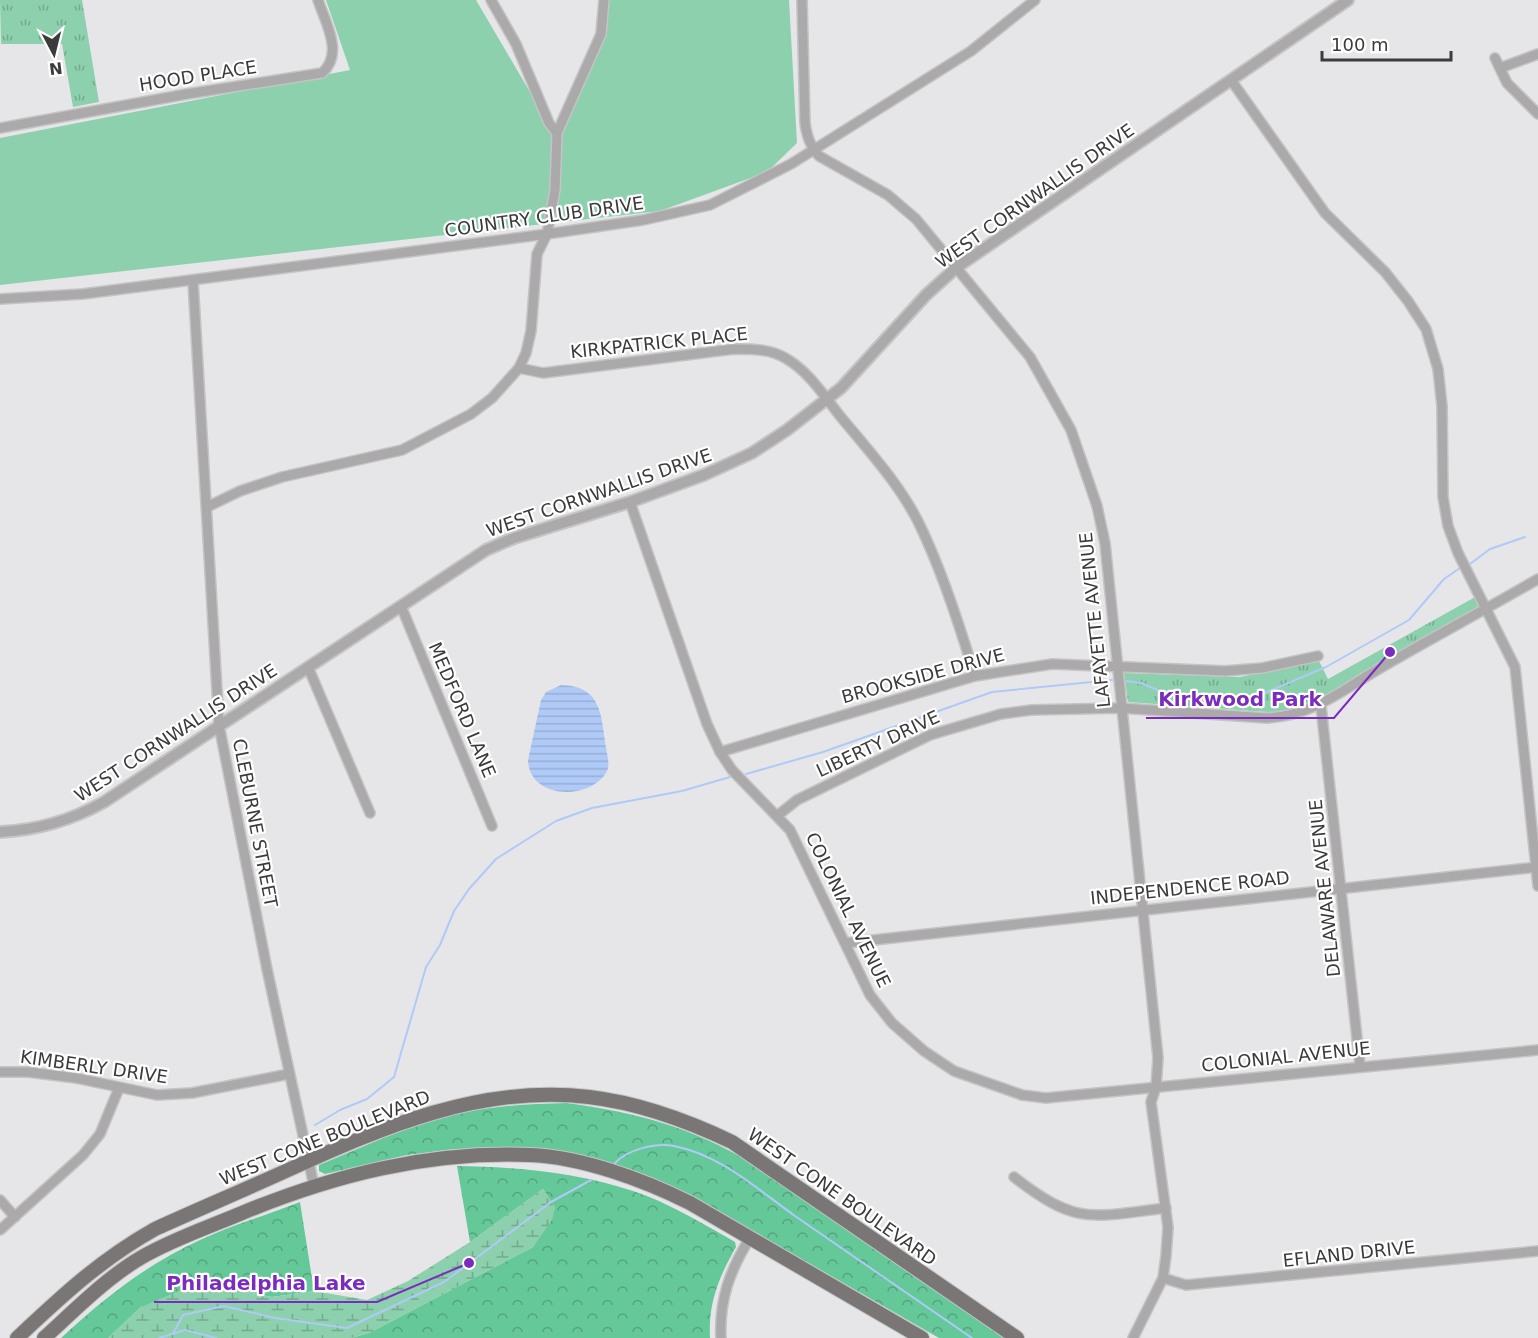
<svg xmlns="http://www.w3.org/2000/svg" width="1538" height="1338" viewBox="0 0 1538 1338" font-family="'DejaVu Sans',sans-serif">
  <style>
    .grass { fill: #8dd0ad }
    .forest { fill: url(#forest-crowns) }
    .wetland { fill: url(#wetland-marsh) }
    .park { fill: url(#park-tufts) }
    .water { fill: url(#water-rules) }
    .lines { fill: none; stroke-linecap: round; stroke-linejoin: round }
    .stream { stroke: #afcaf7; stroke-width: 2 }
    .minor-casing { stroke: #c4c4c6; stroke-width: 12 }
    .tertiary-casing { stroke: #c4c4c6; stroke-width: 14 }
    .primary-casing { stroke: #c4c4c6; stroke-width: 16 }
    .minor { stroke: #aba9a9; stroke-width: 9 }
    .tertiary { stroke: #aba9a9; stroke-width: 10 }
    .primary { stroke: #797675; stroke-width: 14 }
    .labels { text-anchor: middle; stroke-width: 4.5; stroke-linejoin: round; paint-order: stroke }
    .street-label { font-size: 18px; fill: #3b3b3c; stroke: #fff }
    .leader { fill: none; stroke: #7b2cbf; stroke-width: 2 }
    .callout-dot { fill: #7b2cbf; stroke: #fff; stroke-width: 2 }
    .callout-label { font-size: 20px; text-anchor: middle; font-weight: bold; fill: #7b2cbf; stroke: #fff; stroke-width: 4.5; stroke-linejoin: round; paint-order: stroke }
  </style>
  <defs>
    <pattern id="forest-crowns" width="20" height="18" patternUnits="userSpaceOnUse" patternTransform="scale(1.5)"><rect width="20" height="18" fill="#65c899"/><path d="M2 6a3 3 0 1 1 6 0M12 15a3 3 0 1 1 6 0" fill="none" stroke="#54a47e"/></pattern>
    <pattern id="wetland-marsh" width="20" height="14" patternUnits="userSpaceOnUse" patternTransform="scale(1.5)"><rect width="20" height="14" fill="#8dd0ad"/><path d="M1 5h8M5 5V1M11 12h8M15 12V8" fill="none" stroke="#74aa8e"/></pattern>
    <pattern id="park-tufts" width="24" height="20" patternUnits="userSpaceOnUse" patternTransform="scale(1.5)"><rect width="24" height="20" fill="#8dd0ad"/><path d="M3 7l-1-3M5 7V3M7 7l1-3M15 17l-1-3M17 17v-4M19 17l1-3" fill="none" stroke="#74aa8e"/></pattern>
    <pattern id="water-rules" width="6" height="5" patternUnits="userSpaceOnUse" patternTransform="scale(1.5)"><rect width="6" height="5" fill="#afcaf7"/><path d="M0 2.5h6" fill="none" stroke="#97aed5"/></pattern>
  </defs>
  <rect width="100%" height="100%" fill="#e6e6e9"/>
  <!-- grass -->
  <path class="grass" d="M326,0H476L551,128L577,102L607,29L609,0H789L797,143L767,172L660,211L0,285V138L350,70Z"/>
  <!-- forest -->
  <g class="forest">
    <path d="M567,1103C640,1113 690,1127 754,1164L1004,1338H939L704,1203L649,1178L503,1149H455L407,1155L325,1174L319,1171V1165C361,1148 404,1127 448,1116C487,1106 527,1104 567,1103Z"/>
    <path d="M457,1166C517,1167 575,1172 633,1191C669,1203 702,1223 735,1242L736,1247C719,1277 708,1303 710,1338H351L369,1333L533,1247L555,1208L543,1189L470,1242Z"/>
    <path d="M300,1202L314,1291L272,1297L222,1287L141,1307L108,1338H61C103,1299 147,1264 200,1240C232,1225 267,1215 300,1202Z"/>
  </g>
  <!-- wetland -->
  <path class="wetland" d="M543,1189L555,1208L552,1220L533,1247L369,1333L351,1338H108L141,1307L179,1291L221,1287L272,1297L314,1291L367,1300L408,1281L470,1242Z"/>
  <!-- park -->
  <g class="park">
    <path d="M0,0H82L99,102L73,107L62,44H1Z"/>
    <path d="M1477,596L1483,606L1314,705L1283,713L1128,702L1124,673L1240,677L1319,661L1328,679Z"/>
  </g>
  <!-- water -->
  <path class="water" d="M561,685C602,686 601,715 606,747C607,756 611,765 606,773C588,801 529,799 528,760L541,700L546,692Z"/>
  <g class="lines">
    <!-- stream -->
    <g class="stream">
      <path d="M1470,564L1490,549L1525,537"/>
      <path d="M1126,681L1141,683L1162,692L1188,696L1229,700L1260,695L1326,667L1409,620L1444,579L1460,568"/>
      <path d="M746,774L823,752L992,692L1112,680"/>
      <path d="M315,1125L340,1110L367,1099L394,1077L426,967L440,945L454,911L469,889L496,859L556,821L592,808L682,791L730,777"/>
      <path d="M615,1163C627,1150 656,1142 674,1146C721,1155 757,1189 795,1216C854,1257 913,1297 972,1338"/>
      <path d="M173,1334L183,1315L224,1306L275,1318L347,1328L444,1282L551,1202L591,1180"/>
      <path d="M159,1338L185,1330L216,1338"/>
    </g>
    <defs>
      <g id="minor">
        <path d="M491,0L516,44L549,123L557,133"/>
        <path d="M802,0L805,123C807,137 810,145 819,156L888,195L916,219L1030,357L1071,430L1097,506L1105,543L1158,1058L1156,1087L1151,1102L1168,1227L1166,1256L1163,1278L1133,1338"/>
        <path d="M1495,58L1507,83L1538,114"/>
        <path d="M1500,68L1538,54"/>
        <path d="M1231,80L1325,213L1385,272L1408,301L1426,329L1438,369L1442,406L1443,497L1448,526L1458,553L1515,667L1538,886"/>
        <path d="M0,128L187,94L322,73C344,54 326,24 318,0"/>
        <path d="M193,281L219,725L267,969L314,1186"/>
        <path d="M0,299L83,294L547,234L643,220L710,205L791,164L885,105L971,51L1035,0"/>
        <path d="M519,368L543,373L734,349C753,349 771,349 787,359C809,372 825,397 840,416C870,452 905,490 924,534C945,580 960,628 975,676"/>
        <path d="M630,502L707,724L720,752L732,770L790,830L870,995L892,1023L924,1051L954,1071L1022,1095L1046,1098L1538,1050"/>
        <path d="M207,507L240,491L282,477L402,450L471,414L492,398L519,368L526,353L531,331L537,254L547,234L555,190L557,133L601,34L604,0"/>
        <path d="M401,606L492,826"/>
        <path d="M308,667L370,813"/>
        <path d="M1321,706L1360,1066"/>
        <path d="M720,752L975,676L1052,664L1225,671L1262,668L1318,656"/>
        <path d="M777,816L797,800L930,735L1001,714L1031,710L1121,708L1267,718C1315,715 1342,690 1382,667C1434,637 1486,609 1538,579"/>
        <path d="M846,943L1538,867"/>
        <path d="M0,1072H28L76,1078L157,1095L192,1093L289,1074"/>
        <path d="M1014,1177C1077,1226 1091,1217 1166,1208"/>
        <path d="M0,1200L15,1217"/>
        <path d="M0,1230L83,1155L100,1134L119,1088"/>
        <path d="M1163,1278L1186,1285L1538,1251"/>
        <path d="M721,1338C719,1300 730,1270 750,1238"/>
      </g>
      <path id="tertiary" d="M0,832C38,830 70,821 104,802L486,550L514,538L630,502L704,475L752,453L787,430L841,388L926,295L957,267L1348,0"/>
      <g id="primary">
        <path d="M17,1338C63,1295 100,1260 155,1229C199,1209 244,1190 288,1170C383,1127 482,1084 589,1097C640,1103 686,1120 732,1142L1017,1338"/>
        <path d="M44,1338C75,1310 106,1278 142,1257C173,1239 209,1227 242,1213C334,1175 429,1151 530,1155C582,1157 644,1180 690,1203L922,1338"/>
      </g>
    </defs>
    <!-- minor casing -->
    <use href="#minor" class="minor-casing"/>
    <!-- tertiary casing -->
    <use href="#tertiary" class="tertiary-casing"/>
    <!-- primary casing -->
    <use href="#primary" class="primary-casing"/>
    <!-- minor -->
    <use href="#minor" class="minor"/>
    <!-- tertiary -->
    <use href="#tertiary" class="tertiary"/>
    <!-- primary -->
    <use href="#primary" class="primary"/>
  </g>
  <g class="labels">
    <!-- street labels -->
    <g class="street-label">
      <text transform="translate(198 76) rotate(-9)" y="6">HOOD PLACE</text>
      <text transform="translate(1035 196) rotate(-35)" y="6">WEST CORNWALLIS DRIVE</text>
      <text transform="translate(544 217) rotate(-8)" y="6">COUNTRY CLUB DRIVE</text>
      <text transform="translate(659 343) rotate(-6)" y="6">KIRKPATRICK PLACE</text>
      <text transform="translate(599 493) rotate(-19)" y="6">WEST CORNWALLIS DRIVE</text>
      <text transform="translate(1095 620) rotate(-96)" y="6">LAFAYETTE AVENUE</text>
      <text transform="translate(923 676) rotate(-15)" y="6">BROOKSIDE DRIVE</text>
      <text transform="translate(462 710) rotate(67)" y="6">MEDFORD LANE</text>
      <text transform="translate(176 733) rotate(-33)" y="6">WEST CORNWALLIS DRIVE</text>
      <text transform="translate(878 744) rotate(-25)" y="6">LIBERTY DRIVE</text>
      <text transform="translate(255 823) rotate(79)" y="6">CLEBURNE STREET</text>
      <text transform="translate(1190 888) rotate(-6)" y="6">INDEPENDENCE ROAD</text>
      <text transform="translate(1325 888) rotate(-96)" y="6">DELAWARE AVENUE</text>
      <text transform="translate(848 910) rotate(64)" y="6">COLONIAL AVENUE</text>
      <text transform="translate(1286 1057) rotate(-6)" y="6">COLONIAL AVENUE</text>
      <text transform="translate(94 1067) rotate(8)" y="6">KIMBERLY DRIVE</text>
      <text transform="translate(325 1138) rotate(-22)" y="6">WEST CONE BOULEVARD</text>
      <text transform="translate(842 1197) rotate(35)" y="6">WEST CONE BOULEVARD</text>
      <text transform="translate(1349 1254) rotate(-6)" y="6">EFLAND DRIVE</text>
    </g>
  </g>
  <!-- callouts -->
  <path class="leader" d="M1390 652L1334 718H1146M469 1263L377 1302H154"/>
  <g class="callout-dot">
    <circle cx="1390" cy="652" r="6"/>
    <circle cx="469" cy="1263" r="6"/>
  </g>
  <g class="callout-label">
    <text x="1240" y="706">Kirkwood Park</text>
    <text x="266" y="1290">Philadelphia Lake</text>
  </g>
  <!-- north arrow -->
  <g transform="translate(54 54) rotate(173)" stroke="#ffffff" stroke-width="4.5" paint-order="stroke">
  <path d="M0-4.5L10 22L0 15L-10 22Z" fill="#3b3b3c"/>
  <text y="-9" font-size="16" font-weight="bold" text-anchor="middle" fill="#3b3b3c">N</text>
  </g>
  <!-- scale -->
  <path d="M1322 51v9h129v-9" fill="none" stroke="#3b3b3c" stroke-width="3"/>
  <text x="1331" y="51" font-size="18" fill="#3b3b3c" stroke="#ffffff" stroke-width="4.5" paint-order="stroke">100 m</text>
</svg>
